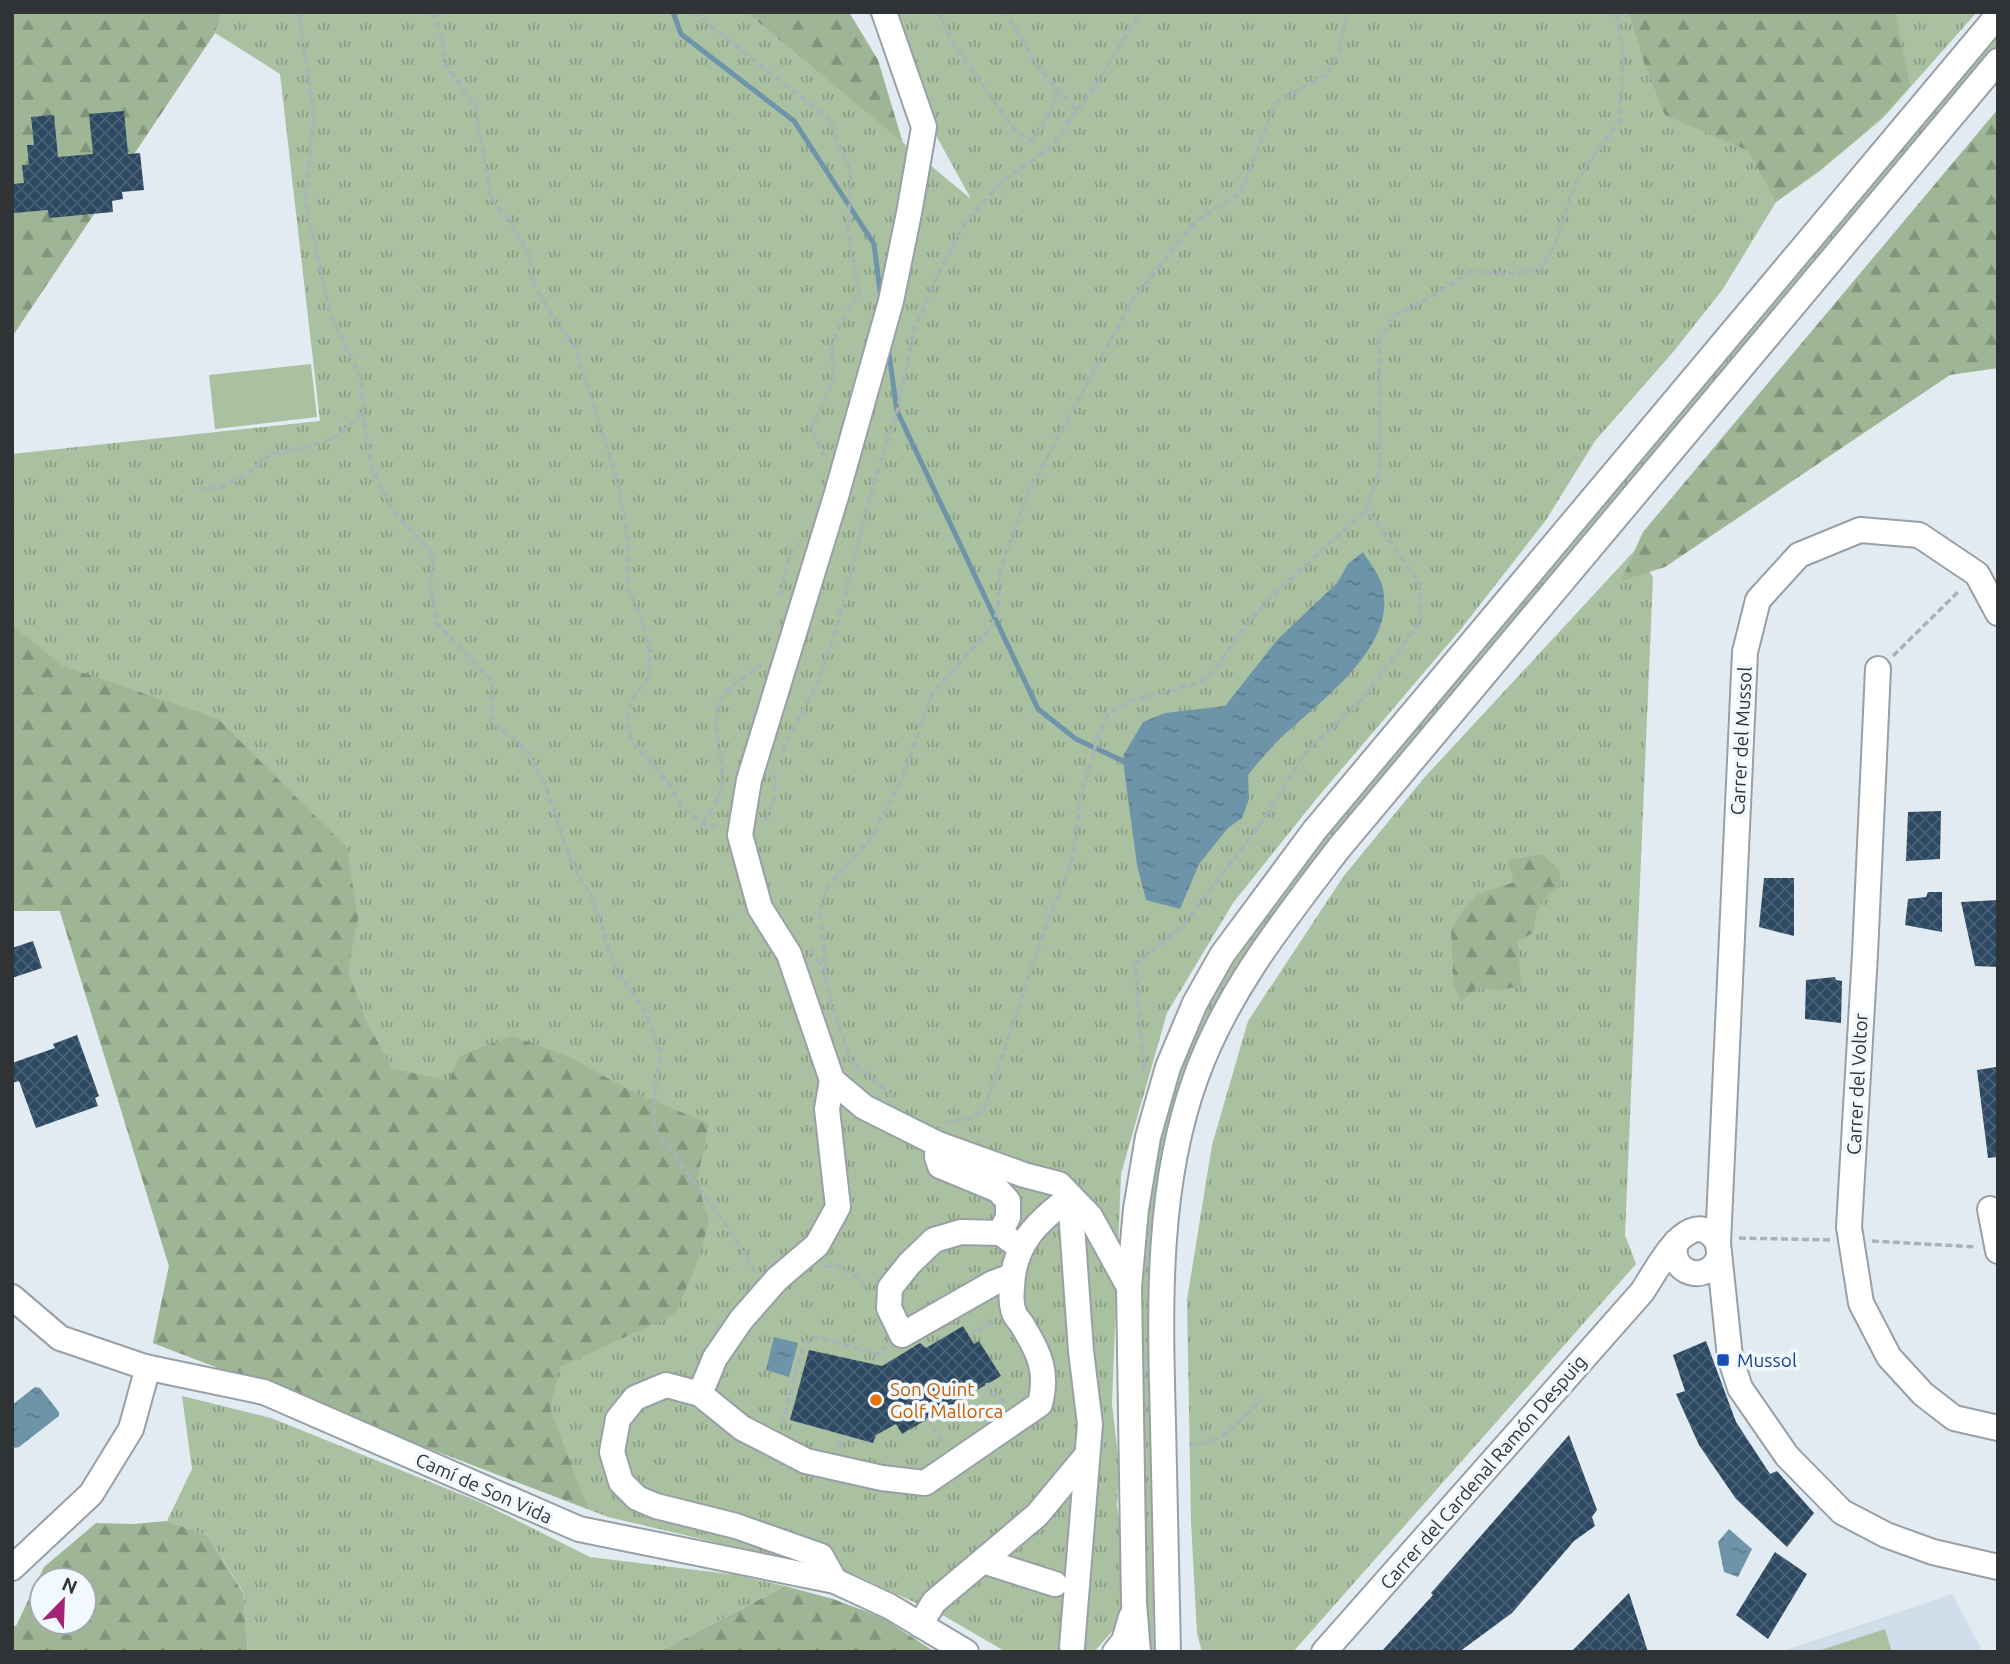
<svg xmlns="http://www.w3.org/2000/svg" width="2010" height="1664" viewBox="0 0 2010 1664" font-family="Ubuntu,sans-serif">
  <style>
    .built { fill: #cfdeea }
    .grass { fill: url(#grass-tufts) }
    .forest { fill: url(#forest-firs); fill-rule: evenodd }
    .pitch { fill: #a9c1a0 }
    .water { fill: url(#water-ripples) }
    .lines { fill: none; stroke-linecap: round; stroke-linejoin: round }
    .stream { stroke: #6e94aa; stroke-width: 5 }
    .building { fill: url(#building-cross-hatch) }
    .minor-casing { stroke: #98a0a7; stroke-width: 28 }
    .path { stroke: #aab1b7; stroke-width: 3.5; stroke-dasharray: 7 3.5; stroke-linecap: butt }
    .minor { stroke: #fff; stroke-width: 24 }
    .transit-dot { fill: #1a4fb4; stroke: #f1f8fe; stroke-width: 2.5 }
    .food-dot { fill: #e8710a; stroke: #f1f8fe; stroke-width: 2.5 }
    .labels { text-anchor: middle; stroke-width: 7; stroke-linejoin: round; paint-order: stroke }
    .street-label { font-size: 19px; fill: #303336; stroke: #f1f8fe }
    .transit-label { font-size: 19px; fill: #164399; stroke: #f1f8fe; text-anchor: start }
    .food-label { font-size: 19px; fill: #c56008; stroke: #f1f8fe; text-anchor: start }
  </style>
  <defs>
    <pattern id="grass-tufts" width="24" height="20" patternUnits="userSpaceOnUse" patternTransform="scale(1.75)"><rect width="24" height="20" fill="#a9c1a0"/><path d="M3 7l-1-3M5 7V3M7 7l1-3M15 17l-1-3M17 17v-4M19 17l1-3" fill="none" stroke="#8a9d83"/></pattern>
    <pattern id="forest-firs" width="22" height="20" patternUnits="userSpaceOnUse" patternTransform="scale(1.75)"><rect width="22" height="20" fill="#9eb696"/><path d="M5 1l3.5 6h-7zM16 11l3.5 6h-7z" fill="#81957b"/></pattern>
    <pattern id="water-ripples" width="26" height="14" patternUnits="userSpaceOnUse" patternTransform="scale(1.75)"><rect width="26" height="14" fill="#6e94aa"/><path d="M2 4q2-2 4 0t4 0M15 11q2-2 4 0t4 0" fill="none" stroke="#5b798b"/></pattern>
    <pattern id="building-cross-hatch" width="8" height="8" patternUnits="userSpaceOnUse" patternTransform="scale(1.75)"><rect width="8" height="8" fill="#2c4961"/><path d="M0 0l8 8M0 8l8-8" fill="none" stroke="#4a6175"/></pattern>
  </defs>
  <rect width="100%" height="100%" fill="#e2ebf2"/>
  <!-- built -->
  <path class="built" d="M1952,1594L1983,1652H1780Z"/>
  <!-- grass -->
  <g class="grass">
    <path d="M222,12H746L971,199L868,12H1977L1883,118L1820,171L1776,202L1723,289L1674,351L1595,441L1546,520L1461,629L1317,798L1233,903L1167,1013L1121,1174L1112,1404L1119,1464L1117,1506L1125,1553L1123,1619L1094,1652H1006L946,1617L858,1576L608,1517L153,1343L169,1266L12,756V454L320,421L280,74L215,33Z"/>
    <path d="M1998,32V49L1243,959L1153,1243L1149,1288L1154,1652H1146L1140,1296L1143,1239L1157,1138L1190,1040L1226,970L1281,890Z"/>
    <path d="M1635,550L1653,577L1625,1235L1636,1264L1293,1652H1202L1197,1633L1191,1522L1187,1300L1212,1145L1248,1021L1343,877L1424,778Z"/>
    <path d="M182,1396L271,1418L480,1502L590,1557L737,1575L785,1586L659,1652H248L243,1592L208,1536L167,1521L192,1469Z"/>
  </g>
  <!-- forest -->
  <g class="forest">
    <path d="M12,12H222L215,33L12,337Z"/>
    <path d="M746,12H849L878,60L903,143Z"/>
    <path d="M1629,12H1895L1910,86C1871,131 1825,167 1776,202L1749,151L1665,115L1644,62Z"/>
    <path d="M1998,109V368L1950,375L1665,567L1621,581L1643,532Z"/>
    <path d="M12,625L61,665L218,719L347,848L358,919L348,970L365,1019L392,1068L448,1081L460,1056L512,1036L569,1057L631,1091L709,1124L697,1180L709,1223L696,1266L675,1314L560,1367L550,1409L588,1509L153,1343L169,1266L60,911H12Z"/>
    <path d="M1542,854L1559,869L1561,885C1539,901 1537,906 1533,933L1518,941L1521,986L1500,990L1477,988L1461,1001L1454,987L1451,930L1461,913L1477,895L1514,882L1508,860Z"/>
    <path d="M167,1521L208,1536L243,1593L248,1652H12V1626H16L44,1567L96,1523L133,1524ZM42,1580H84V1622H42Z"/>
    <path d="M785,1586L833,1599L881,1617L935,1652H659Z"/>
  </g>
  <!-- pitch -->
  <g class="pitch">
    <path d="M311,364L317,417L215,429L209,375Z"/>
    <path d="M1885,1629L1892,1652H1815Z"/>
  </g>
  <!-- water -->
  <g class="water">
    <path d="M1363,552C1369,562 1379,574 1382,585C1399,645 1322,700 1284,735C1271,747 1259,761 1248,775L1249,799L1242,818L1228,828L1199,864L1180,909L1146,900L1137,865L1123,761L1124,754L1143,722L1165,713L1225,706L1278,639L1337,583L1348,564Z"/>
    <path d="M774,1337L798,1343L789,1377L766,1370Z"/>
    <path d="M35,1387L40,1388L59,1412V1416L19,1447L15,1448L12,1444V1405Z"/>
    <path d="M1729,1529L1752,1549L1738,1577L1724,1572L1718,1542Z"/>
  </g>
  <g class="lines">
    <!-- stream -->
    <g class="stream">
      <path d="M673,12L681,34L794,121L874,244L881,299"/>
      <path d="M888,347L897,411L1038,709L1076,739L1123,761"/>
    </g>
  </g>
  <!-- building -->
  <g class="building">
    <path d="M124,111L128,154L140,153L144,190L122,192L123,199L112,201L113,212L49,218L48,210L14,213L12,184L24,183L22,165H29L27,145H34L31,117L54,115L58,157L93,154L89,114Z"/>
    <path d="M1941,811L1940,859L1906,861L1908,812Z"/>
    <path d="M1764,878H1794V936L1759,927Z"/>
    <path d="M1928,892H1942V932L1905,925L1908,899L1926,897Z"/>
    <path d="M1998,900V967L1975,966L1961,902Z"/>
    <path d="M33,941L42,968L12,978V948Z"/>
    <path d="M1835,977L1836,980L1842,981L1841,1023L1805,1019L1806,980Z"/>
    <path d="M77,1035L99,1096L95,1098L98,1106L36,1128L19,1081L12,1083V1063L55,1048L53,1044Z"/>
    <path d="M1996,1067L1998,1157L1988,1158L1977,1070Z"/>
    <path d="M963,1326L974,1344L979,1341L1001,1376L902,1434L896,1424L876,1435L873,1443L790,1420L809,1350L882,1366L920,1343L926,1348Z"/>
    <path d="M1706,1341L1736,1422L1770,1474L1777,1471L1814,1513L1787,1547L1736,1499L1699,1445L1676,1394L1685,1391L1673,1355Z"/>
    <path d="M1569,1435L1597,1510L1592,1517L1595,1526L1574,1541L1512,1613L1459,1652H1381L1433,1595L1431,1593Z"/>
    <path d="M1775,1552L1807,1574L1768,1639L1736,1615Z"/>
    <path d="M1629,1593L1648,1652H1571Z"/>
  </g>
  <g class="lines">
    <defs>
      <g id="minor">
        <path d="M884,12L924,127L909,213L891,301L837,493L749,780L740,835L760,908L789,954L832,1080L864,1107L938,1144L1024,1175L1059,1184L1090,1216L1129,1287"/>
        <path d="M1998,613L1977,574L1919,535L1860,530L1799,555L1758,600L1745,652L1718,1243L1730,1357L1740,1388L1787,1456L1842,1512L1886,1535L1933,1552L1998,1567"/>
        <path d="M1878,669L1865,954L1849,1227L1861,1303L1889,1357L1923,1394L1954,1418L1998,1428"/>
        <path d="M938,1144L937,1157L940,1166L998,1190L1008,1201V1217L1000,1233"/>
        <path d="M1070,1197L1081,1351L1090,1424L1072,1647"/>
        <path d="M1990,1209L1998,1251"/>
        <path d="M1676,1242C1667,1273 1707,1286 1719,1257"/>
        <path d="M1012,1276L993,1283L902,1335L889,1308L890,1288L909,1264L934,1240L961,1232L1000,1233L1020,1247"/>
        <path d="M12,1297L60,1338L145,1367L264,1392L579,1529L835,1581L889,1606L966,1652"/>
        <path d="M700,1394L715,1358L741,1320L777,1279L817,1245L838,1207L827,1109L832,1080"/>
        <path d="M983,1561L1055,1584"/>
        <path d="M12,1568L91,1494L131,1429L145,1378V1367"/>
        <path d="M835,1581L821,1556L736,1526L656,1506L637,1498L621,1482L612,1452L618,1419L635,1398L666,1385L700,1394L742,1428L806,1461L882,1478L925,1483L1040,1404C1048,1373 1040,1354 1024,1328C1022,1323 1017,1319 1015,1315C1011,1306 1011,1297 1012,1288C1013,1244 1037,1222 1070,1197"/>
        <path d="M920,1625L934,1602L1037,1515L1087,1455"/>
        <path d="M1115,1652L1124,1641L1131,1617"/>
        <path d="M1138,1652L1134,1603L1129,1287L1136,1209L1148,1137L1168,1067L1195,1003L1222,955L1314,831L1998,15"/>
        <path d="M1168,1652C1166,1576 1164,1500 1163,1424C1160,1308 1156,1187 1196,1077C1227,991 1284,920 1339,848L1998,61"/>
        <path d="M1324,1652L1642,1292C1656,1272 1691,1199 1718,1243"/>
      </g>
    </defs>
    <!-- minor casing -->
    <use href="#minor" class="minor-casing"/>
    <!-- path -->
    <g class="path">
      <path d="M432,12L442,38L445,63L475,106L491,198L512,225L528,254L533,283L545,304L575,347L617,479L628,539V589L642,619L650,652L649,677L631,701L626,722L632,741L670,785L682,808L703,823L721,829"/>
      <path d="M693,12L829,119L851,172L848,233L859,292L841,322L832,346L833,381L811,429L824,457"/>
      <path d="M938,12L955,46L1016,132L1031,141L1052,109L1058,88"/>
      <path d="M1077,110L1097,84L1140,12"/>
      <path d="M363,412L371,467L392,509L433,555L431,587L437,623L492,681L491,720L528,752L547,790L572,864L591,895L615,968L644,1010L661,1054L655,1088L654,1128L729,1229L755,1273"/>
      <path d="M1998,482V483"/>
      <path d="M199,489L219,488L246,475L270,454L311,446L338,436L363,412L362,381L330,313L305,200L314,119L299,12"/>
      <path d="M781,595L789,557L798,543"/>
      <path d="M1893,656L1960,590"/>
      <path d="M782,751L817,684L839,620L871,492L897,411L914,331L935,280L966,221L1004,180L1052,146L1077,110L1038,67L1005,12"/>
      <path d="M765,821L774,802L775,771"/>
      <path d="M703,823C708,812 719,800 721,789C726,761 708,719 723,696C733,681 749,675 762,665"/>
      <path d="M811,950L824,970"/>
      <path d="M1144,1070L1135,964L1182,927L1259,826L1308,749L1363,699L1420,622V584L1376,521L1365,511"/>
      <path d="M893,1096L851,1061L830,999L825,972L820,909L829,885L872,837L903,776L932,694L990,629L998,610L1000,570L1027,495L1131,302L1196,221L1240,194L1276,102L1327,74L1339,52L1347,12"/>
      <path d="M945,1123L971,1118L984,1110L1045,928L1072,861L1082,789L1092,760L1097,738L1109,713L1130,701L1202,682L1218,667L1237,636L1267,601L1365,511L1380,471L1379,343L1392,317L1436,294L1471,271L1506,274L1540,270L1555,245L1571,195L1584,169L1620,121L1623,53L1616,12"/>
      <path d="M1739,1238L1830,1240"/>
      <path d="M1872,1241L1977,1247"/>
      <path d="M824,1267L837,1265L855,1276L868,1292"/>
      <path d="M969,1336L994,1321"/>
      <path d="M986,1383L998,1399L1007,1403"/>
      <path d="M927,1418L945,1446"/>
      <path d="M782,1425L804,1343L816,1337L877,1354L887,1346"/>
      <path d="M1191,1444C1224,1445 1239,1421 1261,1399"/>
      <path d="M840,1448L843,1436"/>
    </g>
    <!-- minor -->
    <use href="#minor" class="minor"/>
  </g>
  <!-- markers -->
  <rect class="transit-dot" x="1716" y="1353" width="14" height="14" rx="3.5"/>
  <circle class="food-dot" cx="876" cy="1400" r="7"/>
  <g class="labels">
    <!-- street labels -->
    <g class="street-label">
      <text transform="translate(1741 741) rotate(-87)" y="7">Carrer del Mussol</text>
      <text transform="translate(1857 1084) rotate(-87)" y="7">Carrer del Voltor</text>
      <text transform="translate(1483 1472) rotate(-49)" y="7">Carrer del Cardenal Ramón Despuig</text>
      <text transform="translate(484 1488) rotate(24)" y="7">Camí de Son Vida</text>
    </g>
    <!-- transit labels -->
    <g class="transit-label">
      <text x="1737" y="1367">Mussol</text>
    </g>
    <!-- food labels -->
    <g class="food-label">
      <text x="890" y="1396">Son Quint<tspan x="890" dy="22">Golf Mallorca</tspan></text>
    </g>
  </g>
  <!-- border -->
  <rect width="2010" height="1664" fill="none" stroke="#303336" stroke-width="28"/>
  <!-- north arrow -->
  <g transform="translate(63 1601) rotate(23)"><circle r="33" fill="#f1f8fe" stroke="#a4a9ae" stroke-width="2"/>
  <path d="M0-5L12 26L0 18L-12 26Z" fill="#a32477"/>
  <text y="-10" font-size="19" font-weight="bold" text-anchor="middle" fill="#303336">N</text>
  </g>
</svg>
